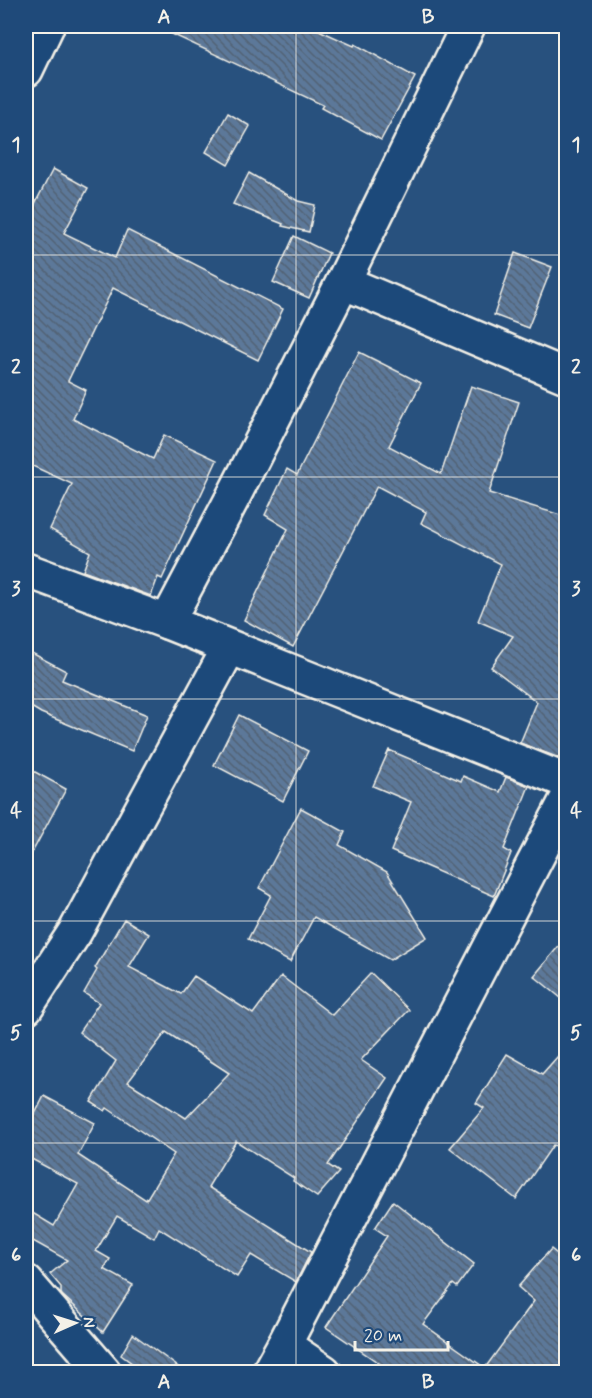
<svg xmlns="http://www.w3.org/2000/svg" width="592" height="1398" viewBox="0 0 592 1398" font-family="Mynerve,sans-serif">
  <style>
    .building { fill: url(#building-back-hatch); stroke: #f4f1e8; stroke-width: 1.5; fill-rule: evenodd }
    .lines { fill: none; stroke-linecap: round; stroke-linejoin: round }
    .street-casing { stroke: #f4f1e8; stroke-width: 38 }
    .street { stroke: #1f4a7a; stroke-width: 33 }
    .grid { fill: none; stroke: #f4f1e8; stroke-width: 1.5; stroke-opacity: 0.55 }
    .neatline { fill: none; stroke: #f4f1e8; stroke-width: 2 }
    .grid-label { font-size: 20px; text-anchor: middle; font-weight: bold; fill: #f4f1e8 }
  </style>
  <defs>
    <pattern id="building-back-hatch" width="6" height="6" patternUnits="userSpaceOnUse" patternTransform="scale(1.5)"><rect width="6" height="6" fill="#5b7899"/><path d="M-1 5l2 2M0 0l6 6M5-1l2 2" fill="none" stroke="#536274"/></pattern>
  </defs>
  <rect width="100%" height="100%" fill="#28517e"/>
  <filter id="ink" filterUnits="userSpaceOnUse"><feTurbulence type="fractalNoise" baseFrequency=".0167" numOctaves="2"/><feDisplacementMap in="SourceGraphic" scale="12" xChannelSelector="R" yChannelSelector="G"/><feConvolveMatrix kernelMatrix="1 2 1 2 8 2 1 2 1" color-interpolation-filters="sRGB"/></filter>
  <g filter="url(#ink)">
    <!-- building -->
    <g class="building">
      <path d="M155,26H310L354,46L355,44L415,77L381,140L321,108L323,105Z"/>
      <path d="M228,113L250,126L228,165L206,152Z"/>
      <path d="M53,169L88,188L64,233L115,258L127,230L283,309L258,360L113,288L68,381L86,390L73,419L153,459L164,435L217,460L162,579L158,577L151,596L83,571L90,552L50,529L72,484L26,463V221Z"/>
      <path d="M249,173L298,201L315,205L309,232L282,226L283,224L233,204Z"/>
      <path d="M294,236L329,253L309,298L273,282Z"/>
      <path d="M515,253L552,267L528,328L494,315Z"/>
      <path d="M359,352L421,383L389,446L441,474L471,386L519,402L489,493L567,517V761L520,743L537,702L491,667L513,636L478,621L501,564L421,523L426,512L377,486L293,647L244,620L288,529L265,515L287,469L297,475Z"/>
      <path d="M26,650L66,671L62,680L147,715L132,751L41,713L26,704Z"/>
      <path d="M239,715L308,751L283,801L214,765Z"/>
      <path d="M389,750L461,781L463,776L500,792L506,777L529,786L504,849L511,853L494,896L391,851L411,802L373,786Z"/>
      <path d="M26,767L66,789L26,864Z"/>
      <path d="M301,808L345,832L339,845L387,872L427,937L390,960L314,917L290,962L248,939L271,895L259,888Z"/>
      <path d="M124,919L149,934L129,967L181,994L194,976L253,1014L281,976L332,1015L371,973L409,1010L361,1060L387,1078L328,1165L339,1172L317,1197L293,1181L294,1178L236,1141L208,1187L311,1252L296,1282L251,1255L237,1277L159,1228L154,1238L117,1216L96,1251L110,1259L104,1269L133,1285L103,1332L62,1295L61,1293V1287L50,1274L67,1260L26,1237V1209L54,1226L78,1184L26,1156V1132L44,1096L95,1123L78,1155L146,1200L174,1154L107,1108L105,1111L91,1102L116,1061L79,1032L99,1003L84,993L97,970L95,968ZM166,1032L229,1073L186,1118L128,1082Z"/>
      <path d="M567,936V1003L534,976Z"/>
      <path d="M567,1046V1131L561,1147L553,1145L516,1199L450,1148L484,1108L476,1103L507,1054L542,1074Z"/>
      <path d="M393,1201L474,1264L457,1287L453,1284L423,1324L485,1368L534,1301L518,1287L551,1249L567,1262V1372H392L326,1327L387,1236L375,1228Z"/>
      <path d="M133,1334L185,1372H144L121,1355Z"/>
    </g>
    <g class="lines">
      <defs>
        <g id="street">
          <path d="M26,70L47,26"/>
          <path d="M343,282L566,376"/>
          <path d="M26,570L167,622L566,781"/>
          <path d="M167,622L231,501L343,282L468,26"/>
          <path d="M26,1007L75,932L229,648"/>
          <path d="M26,1282L104,1372"/>
          <path d="M284,1345L324,1372"/>
          <path d="M269,1372L284,1345L566,801"/>
        </g>
      </defs>
      <!-- street casing -->
      <use href="#street" class="street-casing"/>
      <!-- street -->
      <use href="#street" class="street"/>
    </g>
  </g>
  <!-- grid -->
  <path class="grid" d="M296,26V1372M26,255H566M26,477H566M26,699H566M26,921H566M26,1143H566"/>
  <!-- margin -->
  <rect width="592" height="1398" fill="none" stroke="#1f4a7a" stroke-width="66"/>
  <!-- north arrow -->
  <g transform="translate(75 1323) rotate(87)" stroke="#1f4a7a" stroke-width="4.5" paint-order="stroke">
  <path d="M0-4.5L10 22L0 15L-10 22Z" fill="#f4f1e8"/>
  <text y="-9" font-size="16" font-weight="bold" text-anchor="middle" fill="#f4f1e8">N</text>
  </g>
  <!-- scale -->
  <path d="M355 1341v9h93v-9" fill="none" stroke="#f4f1e8" stroke-width="3"/>
  <text x="364" y="1341" font-size="18" fill="#f4f1e8" stroke="#1f4a7a" stroke-width="4.5" paint-order="stroke">20 m</text>
  <rect x="33" y="33" width="526" height="1332" class="neatline"/>
  <g class="grid-label">
    <text x="164" y="23">A</text>
    <text x="428" y="23">B</text>
    <text x="16" y="151">1</text>
    <text x="576" y="151">1</text>
    <text x="16" y="373">2</text>
    <text x="576" y="373">2</text>
    <text x="16" y="595">3</text>
    <text x="576" y="595">3</text>
    <text x="16" y="817">4</text>
    <text x="576" y="817">4</text>
    <text x="16" y="1039">5</text>
    <text x="576" y="1039">5</text>
    <text x="16" y="1261">6</text>
    <text x="576" y="1261">6</text>
    <text x="164" y="1388">A</text>
    <text x="428" y="1388">B</text>
  </g>
</svg>
